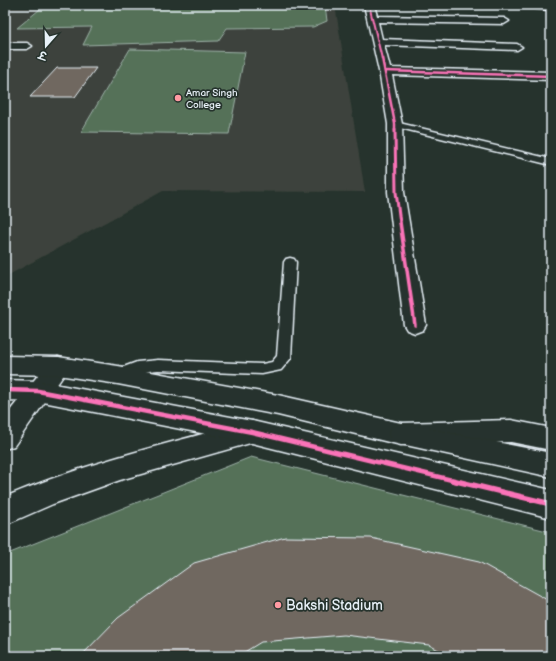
<svg xmlns="http://www.w3.org/2000/svg" width="556" height="661" viewBox="0 0 556 661" font-family="'Balsamiq Sans','Playpen Sans Deva',sans-serif">
  <style>
    .built { fill: #3c433c }
    .green { fill: #547159; stroke: #9eb1a8 }
    .building { fill: #706860; stroke: #e8f1f8 }
    .lines { fill: none; stroke-linecap: round; stroke-linejoin: round }
    .service-casing { stroke: #e8f1f8; stroke-width: 3 }
    .minor-casing { stroke: #e8f1f8; stroke-width: 3 }
    .tertiary-casing { stroke: #e8f1f8; stroke-width: 3 }
    .primary-casing { stroke: #e8f1f8; stroke-width: 3 }
    .service { fill: #26332d; fill-rule: evenodd }
    .minor { fill: #26332d; fill-rule: evenodd }
    .tertiary { fill: #26332d; fill-rule: evenodd }
    .primary { fill: #26332d; fill-rule: evenodd }
    .cycleway-far5-casing { stroke: #26332d; stroke-width: 3 }
    .cycleway-far4-casing { stroke: #26332d; stroke-width: 4 }
    .cycleway-far3-casing { stroke: #26332d; stroke-width: 5 }
    .cycleway-far2-casing { stroke: #26332d; stroke-width: 6 }
    .cycleway-far1-casing { stroke: #26332d; stroke-width: 7 }
    .cycleway-casing { stroke: #26332d; stroke-width: 8 }
    .cycleway-far5 { stroke: #fb73b8; stroke-width: 2 }
    .cycleway-far4 { stroke: #fb73b8; stroke-width: 2.5 }
    .cycleway-far3 { stroke: #fb73b8; stroke-width: 3 }
    .cycleway-far2 { stroke: #fb73b8; stroke-width: 3.5 }
    .cycleway-far1 { stroke: #fb73b8; stroke-width: 4.5 }
    .cycleway { stroke: #fb73b8; stroke-width: 5.5 }
    .poi-dot { fill: #ff9aa2; stroke: #26332d; stroke-width: 1.5 }
    .labels { text-anchor: middle; stroke-width: 3.5; stroke-linejoin: round; paint-order: stroke }
    .far-poi-label { font-size: 10px; fill: #e8f1f8; stroke: #26332d; text-anchor: start }
    .near-poi-label { font-size: 14px; fill: #e8f1f8; stroke: #26332d; text-anchor: start }
  </style>
  <rect width="100%" height="100%" fill="#26332d"/>
  <filter id="ink" filterUnits="userSpaceOnUse"><feTurbulence type="fractalNoise" baseFrequency=".025" numOctaves="2"/><feDisplacementMap in="SourceGraphic" scale="8" xChannelSelector="R" yChannelSelector="G"/><feConvolveMatrix kernelMatrix="1 2 1 2 8 2 1 2 1" color-interpolation-filters="sRGB"/></filter>
  <g filter="url(#ink)">
    <!-- built -->
    <path class="built" d="M5,5H335L365,192L163,191L5,277Z"/>
    <!-- green -->
    <g class="green">
      <path d="M45,5H325L327,21L313,27L227,28L218,41L83,45L92,27L17,28Z"/>
      <path d="M130,49L245,52L229,134L81,132Z"/>
      <path d="M251,457L551,532V656H5V555Z"/>
    </g>
    <!-- building -->
    <g class="building">
      <path d="M57,68H96L75,97H30Z"/>
      <path d="M285,537L371,538L479,562L551,602V656H450L429,645L344,635L261,642L238,656H81L118,618L194,563Z"/>
    </g>
    <g class="lines">
      <defs>
        <g id="service">
          <path d="M392,122H395L551,159V165L392,126L391,124Z"/>
          <path d="M290,258L294,259L296,262L291,358L281,370L262,374L158,370L139,372L118,380L113,379L111,375L113,371L137,362L158,360L262,364L272,362L277,356L284,262L286,259Z"/>
        </g>
        <g id="minor">
          <path d="M364,5H374L377,16L504,18L509,21L504,24L378,22L382,39L517,44L522,47L517,50L384,45L390,68L551,72V80L392,75L402,124L404,192L426,325L423,330L415,333L407,330L404,325L388,192V124L379,71Z"/>
          <path d="M524,5H551V10L529,8Z"/>
          <path d="M5,43H27L32,46L27,49H5Z"/>
          <path d="M58,357L66,360L70,366L14,446L5,449V417L50,360Z"/>
          <path d="M252,421L261,424L265,432L261,440L120,480L53,504L5,525V497C85,463 169,443 252,421Z"/>
        </g>
        <g id="tertiary">
          <path d="M5,356L58,357L118,366L278,395L401,423L511,420L551,428V450L511,442L401,445L278,415L118,384L58,375L5,374Z"/>
          <path d="M5,380L38,381L252,421L551,490V518L252,443L38,401L5,400Z"/>
        </g>
        <path id="primary" d="M401,423L551,453V477L392,442L388,434L392,426Z"/>
      </defs>
      <!-- service casing -->
      <use href="#service" class="service-casing"/>
      <!-- minor casing -->
      <use href="#minor" class="minor-casing"/>
      <!-- tertiary casing -->
      <use href="#tertiary" class="tertiary-casing"/>
      <!-- primary casing -->
      <use href="#primary" class="primary-casing"/>
      <!-- service -->
      <use href="#service" class="service"/>
      <!-- minor -->
      <use href="#minor" class="minor"/>
      <!-- tertiary -->
      <use href="#tertiary" class="tertiary"/>
      <!-- primary -->
      <use href="#primary" class="primary"/>
      <defs>
        <path id="cycleway-far5" d="M369,5L382,59"/>
        <g id="cycleway-far4">
          <path d="M382,58L395,124V131"/>
          <path d="M385,71L551,76"/>
        </g>
        <path id="cycleway-far3" d="M395,130L396,192L400,223"/>
        <path id="cycleway-far2" d="M400,222L415,325"/>
        <path id="cycleway-far1" d="M5,390L38,391L252,432L456,481"/>
        <path id="cycleway" d="M452,480L551,504"/>
      </defs>
      <!-- cycleway-far5 casing -->
      <use href="#cycleway-far5" class="cycleway-far5-casing"/>
      <!-- cycleway-far4 casing -->
      <use href="#cycleway-far4" class="cycleway-far4-casing"/>
      <!-- cycleway-far3 casing -->
      <use href="#cycleway-far3" class="cycleway-far3-casing"/>
      <!-- cycleway-far2 casing -->
      <use href="#cycleway-far2" class="cycleway-far2-casing"/>
      <!-- cycleway-far1 casing -->
      <use href="#cycleway-far1" class="cycleway-far1-casing"/>
      <!-- cycleway casing -->
      <use href="#cycleway" class="cycleway-casing"/>
      <!-- cycleway-far5 -->
      <use href="#cycleway-far5" class="cycleway-far5"/>
      <!-- cycleway-far4 -->
      <use href="#cycleway-far4" class="cycleway-far4"/>
      <!-- cycleway-far3 -->
      <use href="#cycleway-far3" class="cycleway-far3"/>
      <!-- cycleway-far2 -->
      <use href="#cycleway-far2" class="cycleway-far2"/>
      <!-- cycleway-far1 -->
      <use href="#cycleway-far1" class="cycleway-far1"/>
      <!-- cycleway -->
      <use href="#cycleway" class="cycleway"/>
    </g>
  </g>
  <!-- markers -->
  <g class="poi-dot">
    <circle cx="178" cy="98" r="4"/>
    <circle cx="278" cy="605" r="4"/>
  </g>
  <g class="labels">
    <!-- far-poi labels -->
    <g class="far-poi-label">
      <text x="186" y="96">Amar Singh<tspan x="186" dy="12">College</tspan></text>
    </g>
    <!-- near-poi labels -->
    <g class="near-poi-label">
      <text x="286" y="610">Bakshi Stadium</text>
    </g>
  </g>
  <!-- margin -->
  <rect width="556" height="661" fill="none" stroke="#26332d" stroke-width="20"/>
  <rect x="10" y="10" width="536" height="641" fill="none" stroke="#e8f1f8" stroke-width="1.5" filter="url(#ink)"/>
  <!-- north arrow -->
  <g transform="translate(46 46) rotate(200)" stroke="#26332d" stroke-width="3" paint-order="stroke">
  <path d="M0-3L7 15L0 10L-7 15Z" fill="#e8f1f8"/>
  <text y="-6" font-size="11" font-weight="bold" text-anchor="middle" fill="#e8f1f8">उ</text>
  </g>
</svg>
